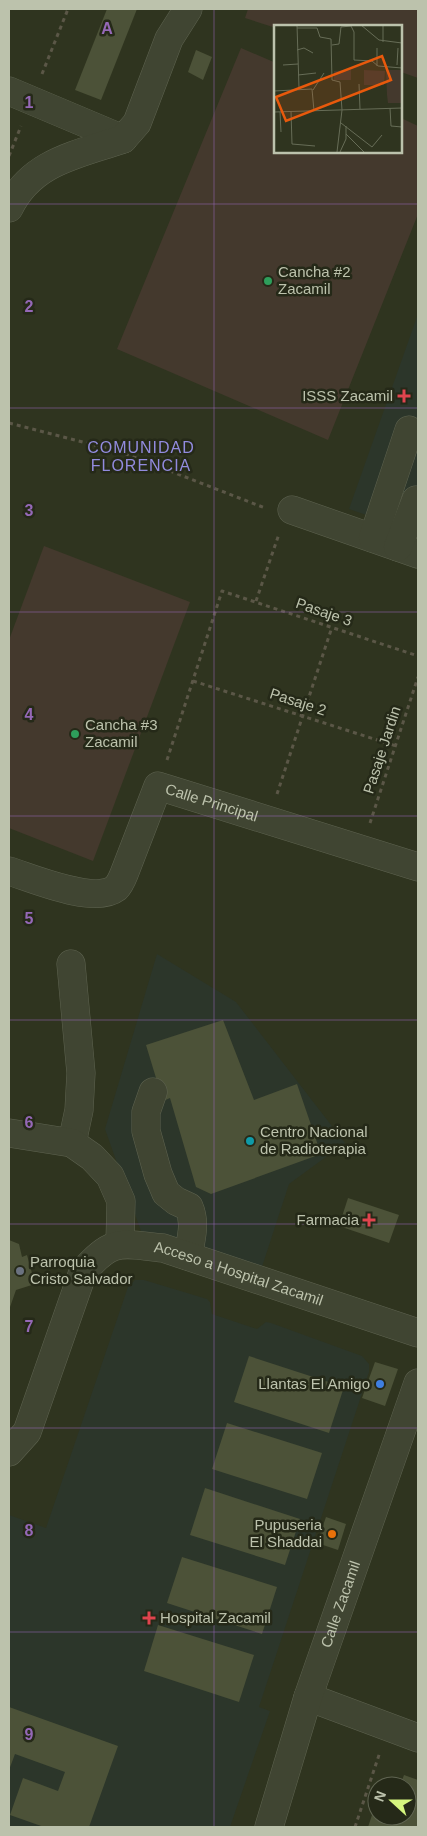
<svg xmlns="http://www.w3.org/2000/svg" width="427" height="1836" viewBox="0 0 427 1836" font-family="Helvetica,sans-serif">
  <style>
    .medical { fill: #2c362a }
    .green { fill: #44392d }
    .building { fill: #4c5238 }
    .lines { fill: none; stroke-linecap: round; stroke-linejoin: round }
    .minor-casing { stroke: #5e6350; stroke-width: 29 }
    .path { stroke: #5b5747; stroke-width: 3; stroke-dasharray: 4 4; stroke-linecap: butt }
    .minor { stroke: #404532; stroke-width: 28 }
    .grid { fill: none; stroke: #9568b7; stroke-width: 1; stroke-opacity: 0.55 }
    .leisure-dot { fill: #2e9e5b; stroke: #252918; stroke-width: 2 }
    .health-dot { fill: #e0444e; stroke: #252918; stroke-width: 2 }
    .culture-dot { fill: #0f9aa8; stroke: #252918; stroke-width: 2 }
    .worship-dot { fill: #6b7280; stroke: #252918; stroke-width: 2 }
    .shop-dot { fill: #3f7fe0; stroke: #252918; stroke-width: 2 }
    .food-dot { fill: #e8710a; stroke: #252918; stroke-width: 2 }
    .labels { text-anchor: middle; stroke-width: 5; stroke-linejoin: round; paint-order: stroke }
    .poi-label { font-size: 15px; fill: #bcc2ac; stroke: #252918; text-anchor: start }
    .street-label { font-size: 15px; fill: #bcc2ac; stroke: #252918 }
    .neighbourhood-label { font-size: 16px; letter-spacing: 1px; fill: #928bde; stroke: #252918 }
    .inset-road { fill: none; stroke: #676d57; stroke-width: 1 }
    .view { fill: #e8590c; fill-opacity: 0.15; stroke: #e8590c; stroke-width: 2.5 }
    .inset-edge { fill: none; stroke: #bcc2ac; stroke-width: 2.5 }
    .grid-label { font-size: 16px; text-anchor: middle; font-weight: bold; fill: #9568b7; stroke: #252918; stroke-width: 5; stroke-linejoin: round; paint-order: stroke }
  </style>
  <rect width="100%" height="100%" fill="#2f341f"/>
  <!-- medical -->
  <g class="medical">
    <path d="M418,314V533L349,509Z"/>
    <path d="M157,954L236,1002L345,1143L289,1184L259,1276L143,1237L105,1129Z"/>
    <path d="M135,1280H144L207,1299L210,1302L212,1314L257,1329L266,1322L271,1323L362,1356L369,1364V1372L259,1707L270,1711L230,1827H9V1515L46,1528L128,1287Z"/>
  </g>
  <!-- green -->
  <g class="green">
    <path d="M248,9H418V78L401,72V26H276V28L245,18Z"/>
    <path d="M241,48L276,63V151H401V118L418,126V214L328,440L117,349Z"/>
    <path d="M44,546L190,602L93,861L9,828V640Z"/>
  </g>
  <!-- building -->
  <g class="building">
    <path d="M107,9H137L101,100L75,90Z"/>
    <path d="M196,50L212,57L203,80L188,72Z"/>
    <path d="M223,1020L254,1100L297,1084L321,1154L211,1194L196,1187L170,1098L163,1101L146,1045Z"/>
    <path d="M348,1198L399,1215L389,1243L339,1226Z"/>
    <path d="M9,1240L19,1244L22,1257L27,1255L35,1284L16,1290L9,1310Z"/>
    <path d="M249,1356L344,1387L329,1433L234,1402Z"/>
    <path d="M375,1362L398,1369L385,1406L362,1398Z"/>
    <path d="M227,1423L322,1453L307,1499L212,1469Z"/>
    <path d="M205,1488L300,1519L285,1565L190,1535Z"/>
    <path d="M326,1517L346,1524L338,1550L317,1543Z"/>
    <path d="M182,1557L277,1587L262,1634L167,1603Z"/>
    <path d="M158,1625L254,1655L239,1702L144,1671Z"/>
    <path d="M9,1707L118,1746L89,1827H44L10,1815L23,1778L58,1791L65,1772L15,1754L9,1770Z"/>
    <path d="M404,1775L418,1780V1827H368L372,1815L386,1820L387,1816H407V1786H400Z"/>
  </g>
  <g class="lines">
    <defs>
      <g id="minor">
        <path d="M9,91L123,139"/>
        <path d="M9,208C32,161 77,155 123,139L137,123L169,39L188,9"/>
        <path d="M292,510L418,554"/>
        <path d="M373,538L409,430"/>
        <path d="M398,547L416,500"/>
        <path id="s1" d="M9,871C32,878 94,905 116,888C120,884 122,879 124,874L158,786L418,867"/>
        <path d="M71,964L81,1073L79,1110L72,1143"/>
        <path d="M153,1092L146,1112V1131L158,1174L166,1193L176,1201L189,1207C196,1223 191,1239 188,1256"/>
        <path d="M9,1133L72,1143L92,1157L110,1176L121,1201L120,1243"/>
        <path id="s2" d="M9,1452L27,1432L83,1272C113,1237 121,1244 163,1248L418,1333"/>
        <path d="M308,1697L418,1738"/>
        <path id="s3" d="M269,1827L308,1697L418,1383"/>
      </g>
    </defs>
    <!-- minor casing -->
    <use href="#minor" class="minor-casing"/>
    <!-- path -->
    <g class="path">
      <path d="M42,74L68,9"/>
      <path d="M9,156L21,126"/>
      <path d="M9,423L121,452L265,508"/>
      <path d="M256,601L279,534"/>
      <path d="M193,681L396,746"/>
      <path d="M167,760L222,591L418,656"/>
      <path d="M277,794L332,627"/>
      <path d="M370,823L418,677"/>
      <path d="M355,1827L380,1752"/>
    </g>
    <!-- minor -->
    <use href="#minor" class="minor"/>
  </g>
  <!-- grid -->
  <path class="grid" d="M214,9V1827M9,204H418M9,408H418M9,612H418M9,816H418M9,1020H418M9,1224H418M9,1428H418M9,1632H418"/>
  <!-- markers -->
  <g class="leisure-dot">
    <circle cx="268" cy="281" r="5"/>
    <circle cx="75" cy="734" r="5"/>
  </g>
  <g class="health-dot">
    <path d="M401.5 388.5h5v5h5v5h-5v5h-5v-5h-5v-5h5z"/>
    <path d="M366.5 1212.5h5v5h5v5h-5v5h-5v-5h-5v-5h5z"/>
    <path d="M146.5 1610.5h5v5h5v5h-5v5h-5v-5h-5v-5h5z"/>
  </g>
  <circle class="culture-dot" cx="250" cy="1141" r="5"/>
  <circle class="worship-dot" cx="20" cy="1271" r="5"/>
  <circle class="shop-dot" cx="380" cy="1384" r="5"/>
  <circle class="food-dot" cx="332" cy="1534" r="5"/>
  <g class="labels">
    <!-- poi labels -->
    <g class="poi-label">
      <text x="278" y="277">Cancha #2<tspan x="278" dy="17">Zacamil</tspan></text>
      <text x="393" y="401" text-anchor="end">ISSS Zacamil</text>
      <text x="85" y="730">Cancha #3<tspan x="85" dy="17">Zacamil</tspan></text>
      <text x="260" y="1137">Centro Nacional<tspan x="260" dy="17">de Radioterapia</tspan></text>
      <text x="359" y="1225" text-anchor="end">Farmacia</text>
      <text x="30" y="1267">Parroquia<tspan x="30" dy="17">Cristo Salvador</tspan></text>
      <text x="370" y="1389" text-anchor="end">Llantas El Amigo</text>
      <text x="322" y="1530" text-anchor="end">Pupuseria<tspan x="322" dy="17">El Shaddai</tspan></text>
      <text x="160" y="1623">Hospital Zacamil</text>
    </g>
    <!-- street labels -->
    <g class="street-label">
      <text transform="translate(324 612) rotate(19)" y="5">Pasaje 3</text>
      <text transform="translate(298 702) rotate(18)" y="5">Pasaje 2</text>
      <text transform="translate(382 750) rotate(-72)" y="5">Pasaje Jardin</text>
      <text dy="5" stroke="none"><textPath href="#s1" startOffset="278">Calle Principal</textPath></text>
      <text dy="5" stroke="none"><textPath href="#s2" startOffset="366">Acceso a Hospital Zacamil</textPath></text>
      <text dy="5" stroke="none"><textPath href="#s3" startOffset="234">Calle Zacamil</textPath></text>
    </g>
    <!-- neighbourhood labels -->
    <g class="neighbourhood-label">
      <text x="141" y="453">COMUNIDAD<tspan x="141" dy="18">FLORENCIA</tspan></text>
    </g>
  </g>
  <!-- overview -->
  <g transform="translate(274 25)">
    <rect width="128" height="128" fill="#2f341f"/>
    <path d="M77,45V55H60V46ZM90,45L111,46L110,60H90ZM112,45H127V78H114L113,70H119H113Z" fill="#44392d"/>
    <path class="inset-road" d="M23,0L25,63M87,0L105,15L128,18M23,3H43L46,12L57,14L58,55L66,57L68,85L63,127M109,17V0M58,20L65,19L67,2L77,1L80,7V35L98,36L104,41L128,43M23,25L30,23L39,28M9,40L24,39M123,40L124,23M103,41V23M24,50L42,48M85,59L86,84M39,65L50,48M0,66L38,64L40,86M116,83L117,101L128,102M17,86L18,119L41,121M0,87L128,83M6,87L7,107M67,98L98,122L108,110M72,109L90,127M66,127L72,114V101"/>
    <path class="view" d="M108,31L117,55L12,96L2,72Z"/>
    <rect width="128" height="128" class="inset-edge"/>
  </g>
  <g class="grid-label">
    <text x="107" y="34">A</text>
    <text x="29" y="108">1</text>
    <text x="29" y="312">2</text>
    <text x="29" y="516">3</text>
    <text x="29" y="720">4</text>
    <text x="29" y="924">5</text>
    <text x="29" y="1128">6</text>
    <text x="29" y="1332">7</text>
    <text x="29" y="1536">8</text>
    <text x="29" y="1740">9</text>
  </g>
  <!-- border -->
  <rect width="427" height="1836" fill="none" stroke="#bcc2ac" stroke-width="20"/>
  <!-- north arrow -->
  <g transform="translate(392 1801) rotate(291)"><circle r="24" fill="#252918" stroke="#616653"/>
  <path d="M0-4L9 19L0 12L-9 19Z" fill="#d5f57e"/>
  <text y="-8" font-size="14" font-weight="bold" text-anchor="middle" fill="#bcc2ac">N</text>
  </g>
</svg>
